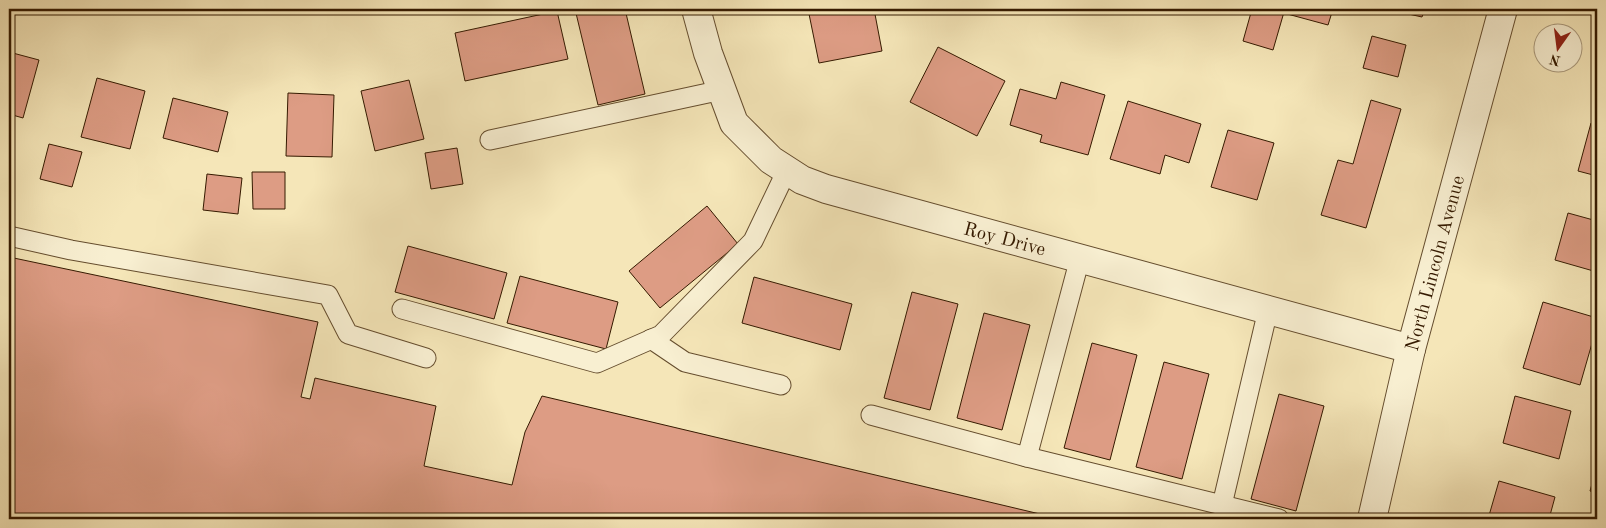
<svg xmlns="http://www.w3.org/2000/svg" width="1606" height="528" viewBox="0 0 1606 528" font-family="'Old Standard TT',serif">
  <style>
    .building { fill: #dd9c84; stroke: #351a00 }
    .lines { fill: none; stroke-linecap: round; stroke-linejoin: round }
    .lane-casing { stroke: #654d2e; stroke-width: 21 }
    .street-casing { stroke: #654d2e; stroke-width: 30 }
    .lane { stroke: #f8efd1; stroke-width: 19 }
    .street { stroke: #f8efd1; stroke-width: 28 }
    .labels { text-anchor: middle; stroke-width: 5; stroke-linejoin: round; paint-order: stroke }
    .street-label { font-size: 19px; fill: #351a00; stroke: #f8efd1 }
  </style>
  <rect width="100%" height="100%" fill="#f5e6b8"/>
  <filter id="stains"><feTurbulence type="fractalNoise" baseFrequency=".004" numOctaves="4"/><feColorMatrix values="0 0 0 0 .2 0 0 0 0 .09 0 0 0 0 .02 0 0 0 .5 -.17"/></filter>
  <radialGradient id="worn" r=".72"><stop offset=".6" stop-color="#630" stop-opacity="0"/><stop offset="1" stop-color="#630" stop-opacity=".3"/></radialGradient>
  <!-- building -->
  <g class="building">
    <path d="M575,9H625L645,94L598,105Z"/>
    <path d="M808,9H874L882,51L819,63Z"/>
    <path d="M1058,9H1092V11L1058,12Z"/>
    <path d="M1252,9H1273L1284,12L1273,50L1243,41Z"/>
    <path d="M1281,9H1333L1328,25L1280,12Z"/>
    <path d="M1386,9H1425L1422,17Z"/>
    <path d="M557,11L568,59L465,81L455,33Z"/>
    <path d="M1372,36L1406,45L1398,77L1363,68Z"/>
    <path d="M938,47L1005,81L977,136L910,102Z"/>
    <path d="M9,52L39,60L23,118L9,114Z"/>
    <path d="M97,78L145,91L130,149L81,137Z"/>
    <path d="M409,80L424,139L375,151L361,91Z"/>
    <path d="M1061,82L1105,95L1088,155L1040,142L1042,135L1010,125L1020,89L1056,99Z"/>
    <path d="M288,93L334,95L332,157L286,156Z"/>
    <path d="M173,98L228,112L218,152L163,138Z"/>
    <path d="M1371,100L1401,109L1366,228L1321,215L1338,160L1353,164Z"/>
    <path d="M1128,101L1201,124L1189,163L1165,155L1160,174L1110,159Z"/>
    <path d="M1591,123L1597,125V176L1578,171Z"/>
    <path d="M1228,130L1274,143L1257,200L1211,187Z"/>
    <path d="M49,144L82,152L72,187L40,179Z"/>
    <path d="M457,148L463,184L431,189L425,153Z"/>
    <path d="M252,172H285V209H253Z"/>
    <path d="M207,174L242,178L238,214L203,210Z"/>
    <path d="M707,206L738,244L660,308L629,271Z"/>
    <path d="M1568,213L1597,221V272L1555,260Z"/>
    <path d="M408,246L507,273L494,319L395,292Z"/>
    <path d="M9,257L318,322L301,397L310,399L315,378L436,406L424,466L512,485L525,432L542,396L1061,519H9Z"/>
    <path d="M520,276L618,302L606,349L507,323Z"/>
    <path d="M754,277L852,304L840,350L742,323Z"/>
    <path d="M912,292L958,304L930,410L884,398Z"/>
    <path d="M1543,302L1597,318V326L1580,385L1523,368Z"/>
    <path d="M984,313L1030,325L1002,430L957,418Z"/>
    <path d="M1092,343L1137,355L1110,460L1064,448Z"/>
    <path d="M1164,362L1209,374L1182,479L1136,467Z"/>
    <path d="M1279,394L1324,406L1296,511L1251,499Z"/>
    <path d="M1515,396L1571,411L1559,459L1503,443Z"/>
    <path d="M1597,466V493L1590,491Z"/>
    <path d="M1499,481L1555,497L1549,519H1488Z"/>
  </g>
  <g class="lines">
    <defs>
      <g id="lane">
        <path d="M490,140L722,90"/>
        <path d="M9,236L71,250L328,295L348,334L426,358"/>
        <path d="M402,309L597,363L661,335L753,241L787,170"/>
        <path d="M651,339L685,362L781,385"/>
        <path d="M871,415L1027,457L1080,258"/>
        <path d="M1027,457L1279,519"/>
        <path d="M1222,505L1268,310"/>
      </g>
      <g id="street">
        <path d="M696,9L708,53L734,123L771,160L802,180L826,189L1411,349"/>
        <path d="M1372,519L1411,349L1503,9"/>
      </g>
    </defs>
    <!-- lane casing -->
    <use href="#lane" class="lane-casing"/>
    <!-- street casing -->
    <use href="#street" class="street-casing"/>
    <!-- lane -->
    <use href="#lane" class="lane"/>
    <!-- street -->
    <use href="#street" class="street"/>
  </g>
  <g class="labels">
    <!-- street labels -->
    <g class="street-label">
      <text transform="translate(1005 238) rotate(15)" y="7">Roy Drive</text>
      <text transform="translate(1434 263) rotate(-75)" y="7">North Lincoln Avenue</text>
    </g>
  </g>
  <!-- margin -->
  <rect width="1606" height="528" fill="none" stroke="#f5e6b8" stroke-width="30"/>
  <rect x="10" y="10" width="1586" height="508" fill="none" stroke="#351a00" stroke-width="2.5"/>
  <rect x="15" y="15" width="1576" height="498" fill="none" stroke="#351a00"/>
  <!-- north arrow -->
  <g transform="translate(1558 48) rotate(194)"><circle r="24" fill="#f8efd1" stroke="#aa9a7d"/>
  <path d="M0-4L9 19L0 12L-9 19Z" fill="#8f2418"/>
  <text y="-8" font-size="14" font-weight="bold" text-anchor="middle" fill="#351a00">N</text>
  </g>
  <rect width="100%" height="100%" filter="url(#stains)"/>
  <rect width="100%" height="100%" fill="url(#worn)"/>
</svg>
